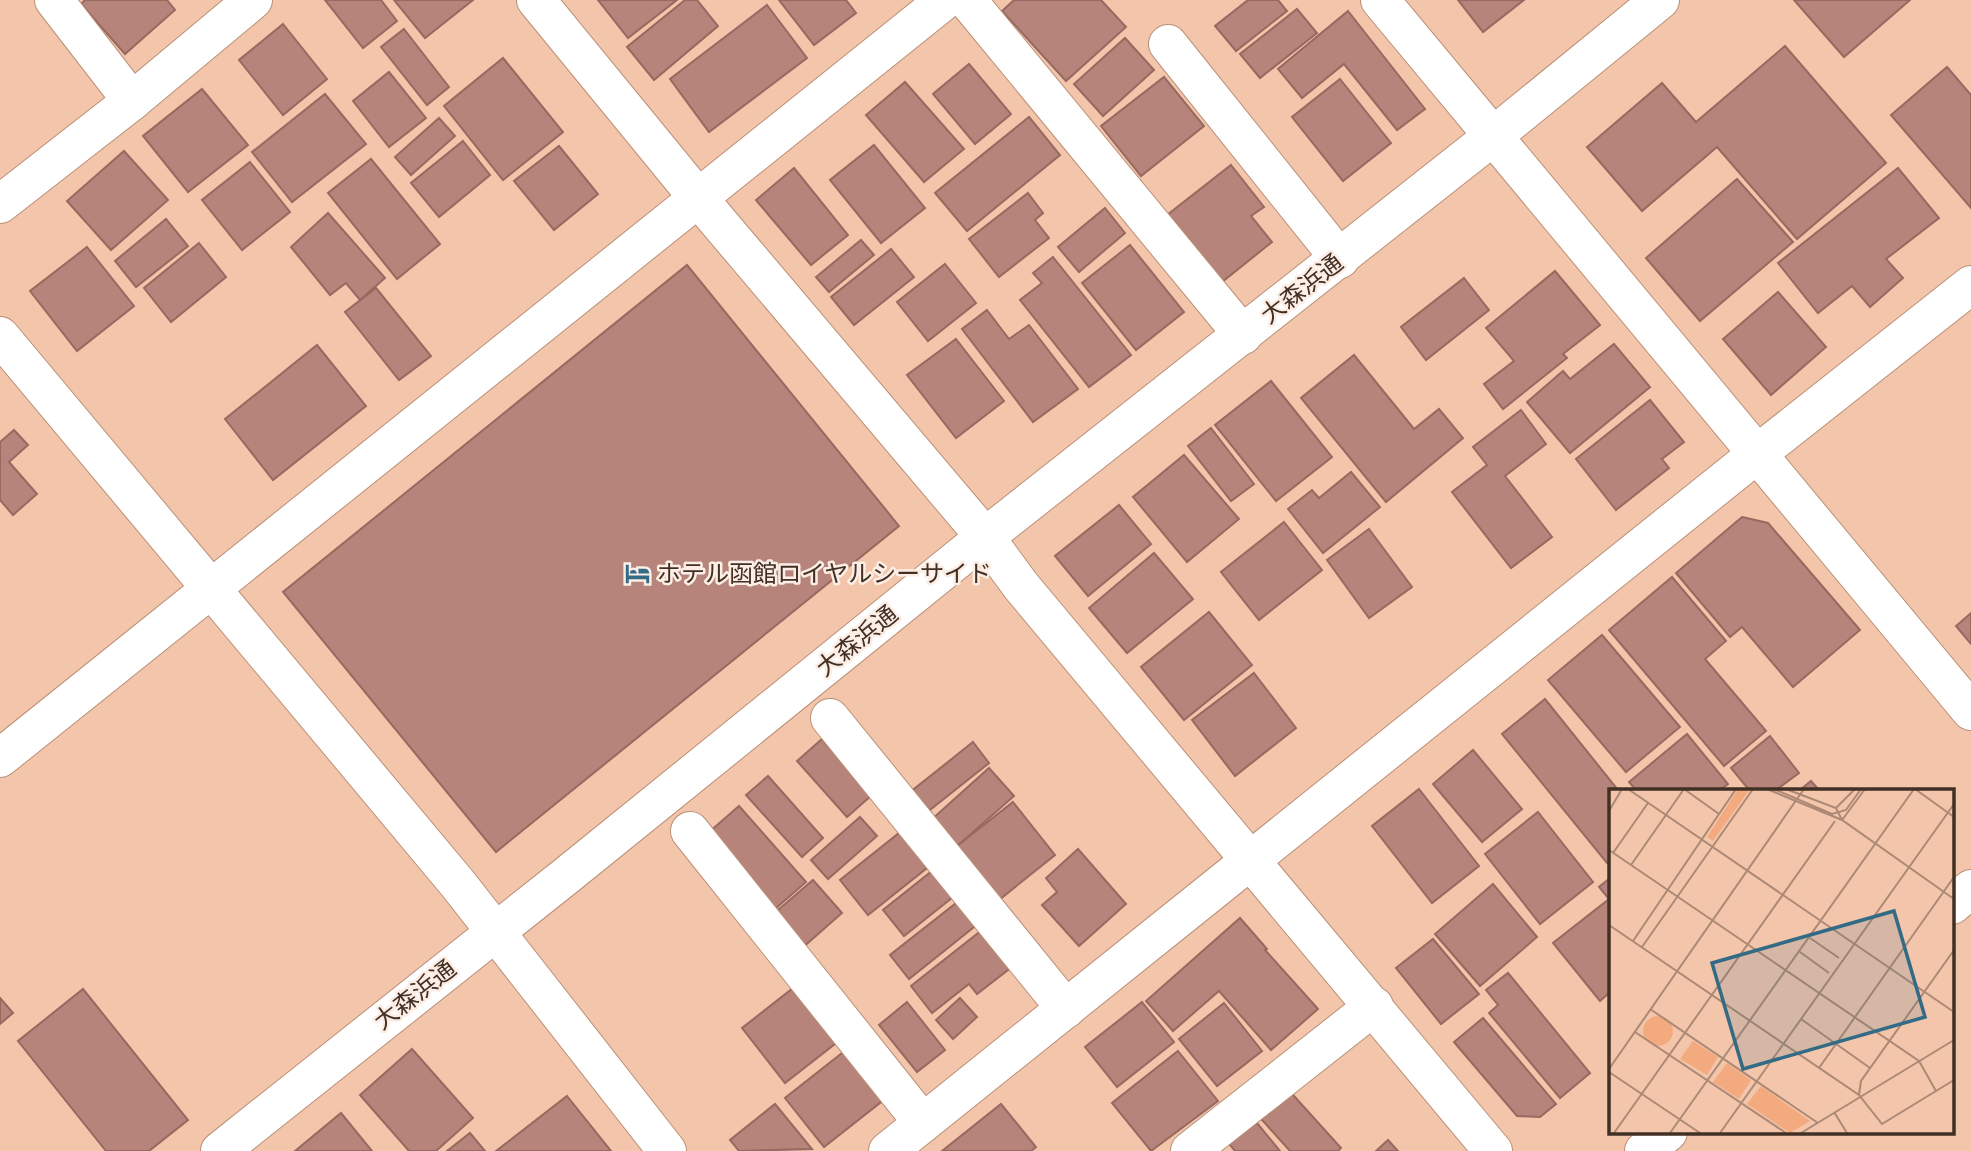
<svg xmlns="http://www.w3.org/2000/svg" width="1971" height="1151" viewBox="0 0 1971 1151" font-family="'Sofia Sans Condensed','Noto Sans JP',sans-serif">
  <style>
    .building { fill: #b6847a; stroke: #98695f; stroke-width: 2 }
    .lines { fill: none; stroke-linecap: round; stroke-linejoin: round }
    .minor-casing { stroke: #bb9077; stroke-width: 40 }
    .minor { stroke: #fff; stroke-width: 38 }
    .labels { text-anchor: middle; stroke-width: 5; stroke-linejoin: round; paint-order: stroke }
    .street-label { font-size: 24px; fill: #423025; stroke: #fcede5 }
    .poi-label { font-size: 24px; fill: #423025; stroke: #fcede5; text-anchor: start }
    .inset-road { fill: none; stroke: #ac8975; stroke-width: 2 }
    .view { fill: #336a85; fill-opacity: 0.15; stroke: #336a85; stroke-width: 3.5 }
    .inset-edge { fill: none; stroke: #423025; stroke-width: 3.5 }
  </style>
  <rect width="100%" height="100%" fill="#f3c5ab"/>
  <!-- building -->
  <g class="building">
    <path d="M85,0H167L175,10L125,54L81,4Z"/>
    <path d="M325,0H381L397,21L363,48Z"/>
    <path d="M394,0H473L425,38Z"/>
    <path d="M598,0H677L628,38Z"/>
    <path d="M685,0H697L718,26L654,80L627,47Z"/>
    <path d="M779,0H846L856,13L814,45Z"/>
    <path d="M1014,0H1101L1126,27L1066,81L1002,11Z"/>
    <path d="M1248,0H1278L1287,11L1236,51L1215,26Z"/>
    <path d="M1458,0H1524L1483,32Z"/>
    <path d="M1794,0H1910L1844,57Z"/>
    <path d="M767,5L807,58L709,132L670,79Z"/>
    <path d="M1297,9L1317,33L1260,78L1240,54Z"/>
    <path d="M1348,11L1425,109L1397,130L1344,64L1302,98L1278,69Z"/>
    <path d="M283,24L327,79L283,115L239,60Z"/>
    <path d="M404,29L449,87L427,105L381,47Z"/>
    <path d="M1125,38L1154,70L1103,116L1074,84Z"/>
    <path d="M1785,46L1886,163L1797,239L1717,147L1642,211L1587,147L1662,83L1696,122Z"/>
    <path d="M503,58L563,132L503,180L444,106Z"/>
    <path d="M969,64L1011,114L975,144L933,94Z"/>
    <path d="M1947,67L1971,95V208L1891,115Z"/>
    <path d="M389,72L426,118L389,147L353,101Z"/>
    <path d="M1164,77L1204,126L1141,176L1101,126Z"/>
    <path d="M1340,79L1391,143L1343,181L1292,117Z"/>
    <path d="M905,82L964,149L924,182L866,115Z"/>
    <path d="M202,89L248,145L188,192L143,136Z"/>
    <path d="M325,94L366,144L292,202L252,152Z"/>
    <path d="M1029,117L1060,155L967,231L935,193Z"/>
    <path d="M439,118L455,136L411,175L395,157Z"/>
    <path d="M463,141L490,175L439,217L411,183Z"/>
    <path d="M874,145L925,208L881,243L830,180Z"/>
    <path d="M559,146L598,194L554,230L514,181Z"/>
    <path d="M124,151L168,200L111,250L67,201Z"/>
    <path d="M371,159L440,244L397,279L328,193Z"/>
    <path d="M250,162L290,212L242,250L202,200Z"/>
    <path d="M1231,165L1264,207L1251,216L1272,242L1217,286L1162,219Z"/>
    <path d="M794,168L848,235L811,265L756,200Z"/>
    <path d="M1898,168L1939,218L1886,259L1903,278L1870,307L1852,286L1818,313L1778,263Z"/>
    <path d="M1737,179L1793,242L1700,321L1646,258Z"/>
    <path d="M1028,193L1043,213L1035,220L1049,238L999,277L969,239Z"/>
    <path d="M1105,208L1125,233L1079,272L1058,247Z"/>
    <path d="M328,213L385,278L360,300L346,283L330,295L291,247Z"/>
    <path d="M166,219L188,246L136,287L115,261Z"/>
    <path d="M861,240L874,255L829,292L816,277Z"/>
    <path d="M199,243L226,277L171,322L144,288Z"/>
    <path d="M1130,245L1184,312L1136,350L1082,283Z"/>
    <path d="M87,247L134,306L77,351L30,291Z"/>
    <path d="M891,249L914,277L854,325L831,297Z"/>
    <path d="M1053,257L1131,355L1089,387L1020,300L1042,283L1033,273Z"/>
    <path d="M945,264L976,303L928,341L897,302Z"/>
    <path d="M687,265L899,526L496,852L283,592Z"/>
    <path d="M1555,271L1600,325L1563,354L1567,358L1503,409L1484,384L1514,361L1486,328Z"/>
    <path d="M1464,278L1489,310L1426,360L1401,327Z"/>
    <path d="M376,288L431,356L399,380L345,312Z"/>
    <path d="M1778,292L1826,347L1771,395L1723,339Z"/>
    <path d="M987,310L1009,339L1029,325L1078,389L1033,422L962,329Z"/>
    <path d="M956,339L1004,401L956,438L907,375Z"/>
    <path d="M1614,344L1650,387L1570,453L1527,402L1563,371L1570,379Z"/>
    <path d="M317,345L366,406L273,480L225,419Z"/>
    <path d="M1354,355L1414,429L1439,409L1463,438L1386,502L1301,398Z"/>
    <path d="M1271,381L1332,457L1276,501L1215,425Z"/>
    <path d="M1650,400L1684,442L1662,459L1669,468L1616,510L1576,459Z"/>
    <path d="M1521,410L1546,444L1505,476L1552,537L1511,568L1452,492L1487,465L1473,447Z"/>
    <path d="M1211,428L1254,484L1231,501L1188,446Z"/>
    <path d="M14,430L28,445L9,462L37,494L13,515L0,500V442Z"/>
    <path d="M1184,455L1239,519L1187,562L1133,497Z"/>
    <path d="M1351,472L1380,507L1323,553L1288,509L1312,490L1319,498Z"/>
    <path d="M1119,505L1151,544L1088,596L1055,556Z"/>
    <path d="M1742,517L1768,523L1860,630L1793,687L1742,627L1730,637L1676,573Z"/>
    <path d="M1284,522L1322,570L1259,620L1221,572Z"/>
    <path d="M1369,529L1412,587L1369,618L1327,560Z"/>
    <path d="M1154,553L1193,599L1127,653L1089,608Z"/>
    <path d="M1672,577L1726,641L1705,659L1766,731L1724,766L1609,630Z"/>
    <path d="M1209,612L1252,665L1184,720L1141,667Z"/>
    <path d="M1971,613V644L1956,626Z"/>
    <path d="M1602,635L1680,727L1626,772L1548,680Z"/>
    <path d="M1254,673L1296,728L1235,776L1192,720Z"/>
    <path d="M1545,699L1618,790H1610V860L1607,863L1502,734Z"/>
    <path d="M1687,734L1728,784L1720,790H1636L1629,782Z"/>
    <path d="M1770,736L1799,773L1776,790H1749L1731,768Z"/>
    <path d="M822,739L872,795L847,817L797,761Z"/>
    <path d="M973,742L989,763L926,813L909,793Z"/>
    <path d="M1473,750L1522,809L1482,842L1433,784Z"/>
    <path d="M989,768L1014,796L955,848L931,820Z"/>
    <path d="M768,776L823,838L802,857L746,795Z"/>
    <path d="M1811,781L1819,790H1800Z"/>
    <path d="M1419,789L1479,866L1432,903L1372,826Z"/>
    <path d="M1013,802L1055,855L999,900L957,846Z"/>
    <path d="M739,806L806,882L775,909L708,833Z"/>
    <path d="M1538,812L1593,882L1540,924L1485,854Z"/>
    <path d="M860,817L877,836L828,879L811,860Z"/>
    <path d="M904,829L932,864L868,915L840,880Z"/>
    <path d="M1078,849L1126,904L1079,946L1042,905L1057,892L1046,878Z"/>
    <path d="M932,871L953,897L904,936L883,910Z"/>
    <path d="M1610,878V992L1600,1001L1553,943L1609,899L1599,887Z"/>
    <path d="M813,880L842,913L801,949L771,916Z"/>
    <path d="M1493,884L1537,937L1480,986L1435,934Z"/>
    <path d="M960,900L979,923L909,979L890,955Z"/>
    <path d="M1240,918L1267,949L1265,950L1318,1009L1271,1050L1219,991L1173,1031L1146,1001Z"/>
    <path d="M982,930L1013,966L977,994L969,984L932,1013L911,986Z"/>
    <path d="M1433,939L1479,994L1441,1024L1396,968Z"/>
    <path d="M1508,973L1590,1073L1560,1098L1489,1013L1498,1005L1486,990Z"/>
    <path d="M797,985L840,1040L785,1083L742,1028Z"/>
    <path d="M83,989L188,1120L149,1151H106L18,1041Z"/>
    <path d="M0,998L13,1013L0,1024Z"/>
    <path d="M960,998L977,1017L953,1039L936,1020Z"/>
    <path d="M907,1002L945,1050L917,1072L879,1025Z"/>
    <path d="M1142,1002L1174,1042L1117,1087L1085,1047Z"/>
    <path d="M1224,1003L1262,1051L1217,1086L1179,1039Z"/>
    <path d="M1483,1018L1556,1104L1540,1117L1517,1116L1454,1042Z"/>
    <path d="M851,1046L890,1095L824,1147L785,1098Z"/>
    <path d="M412,1049L473,1118L436,1151H409L360,1095Z"/>
    <path d="M1178,1051L1218,1101L1151,1151L1112,1103Z"/>
    <path d="M1285,1086L1341,1148L1338,1151H1290L1255,1112Z"/>
    <path d="M567,1096L611,1151H496Z"/>
    <path d="M775,1104L812,1149L739,1151L730,1140Z"/>
    <path d="M1001,1104L1036,1147L1031,1151H942Z"/>
    <path d="M341,1113L372,1151H295Z"/>
    <path d="M1252,1117L1280,1151H1235L1225,1139Z"/>
    <path d="M470,1133L485,1151H447Z"/>
    <path d="M1388,1140L1398,1151H1376Z"/>
  </g>
  <g class="lines">
    <defs>
      <g id="minor">
        <path d="M54,0L132,101"/>
        <path d="M536,0L699,199L985,537L1021,586L1493,1151"/>
        <path d="M967,0L1243,335"/>
        <path d="M1380,0L1971,711"/>
        <path d="M1168,44L1340,259"/>
        <path d="M0,204L132,101L253,0"/>
        <path d="M0,336L458,884L667,1151"/>
        <path d="M830,718L1066,1009"/>
        <path d="M0,758L945,0"/>
        <path d="M690,831L923,1123"/>
        <path d="M1952,905L1971,889"/>
        <path d="M220,1151L566,876L985,537L1492,137L1660,0"/>
        <path d="M888,1151L1757,454L1971,285"/>
        <path d="M1190,1151L1374,1006"/>
        <path d="M1644,1151L1668,1132"/>
      </g>
    </defs>
    <!-- minor casing -->
    <use href="#minor" class="minor-casing"/>
    <!-- minor -->
    <use href="#minor" class="minor"/>
  </g>
  <!-- icons -->
  <defs>
    <symbol id="hotel-bare" viewBox="-9 -9 18 18"><path d="M-6-4.5h1.5V1H6V5H4.5V3h-9V5H-6ZM-4 0a1.8 1.8 0 1 1 3.6 0ZM.5 0V-2.5h3Q6-2.5 6 0Z" fill="#336a85" stroke="#fcede5" stroke-width="2.5" paint-order="stroke"/></symbol>
  </defs>
  <g fill-rule="evenodd">
    <use href="#hotel-bare" x="620" y="556" width="35" height="35"/>
  </g>
  <g class="labels">
    <!-- street labels -->
    <g class="street-label">
      <text transform="translate(1302 289) rotate(-38)" y="8">大森浜通</text>
      <text transform="translate(857 641) rotate(-39)" y="8">大森浜通</text>
      <text transform="translate(415 995) rotate(-38)" y="8">大森浜通</text>
    </g>
    <!-- poi labels -->
    <g class="poi-label">
      <text x="657" y="582">ホテル函館ロイヤルシーサイド</text>
    </g>
  </g>
  <!-- overview -->
  <g transform="translate(1609 789)">
    <rect width="345" height="345" fill="#f3c5ab"/>
    <path d="M129,0H141L104,52L98,48ZM34 242a15 15 0 1 1 30 0a15 15 0 1 1-30 0ZM84,252L109,268L98,286L71,270ZM118,274L142,291L130,310L104,293ZM152,297L201,332L181,344L138,315Z" fill="#f3aa7f"/>
    <path class="inset-road" d="M19,0L345,223M75,0L110,25M158,0L233,31L345,110M165,0L223,25L237,21L252,0M177,0L227,19L233,31M306,0L345,28M227,19L246,0M0,22L13,0M233,31L256,0M0,61L310,272L327,302M4,64L39,14M22,76L75,0M0,136L250,306L273,335L345,291M201,149L230,169M24,152L127,0M33,158L144,0M191,163L220,184M41,220L209,334M192,230L261,279M26,243L177,344M210,279L345,88M0,280L195,0M0,283L91,344M250,306L252,292L345,161M225,323L238,344M5,344L226,32M61,344L305,0M111,344L345,15M192,344L345,251"/>
    <path class="view" d="M285,122L316,228L134,280L103,174Z"/>
    <rect width="345" height="345" class="inset-edge"/>
  </g>
</svg>
